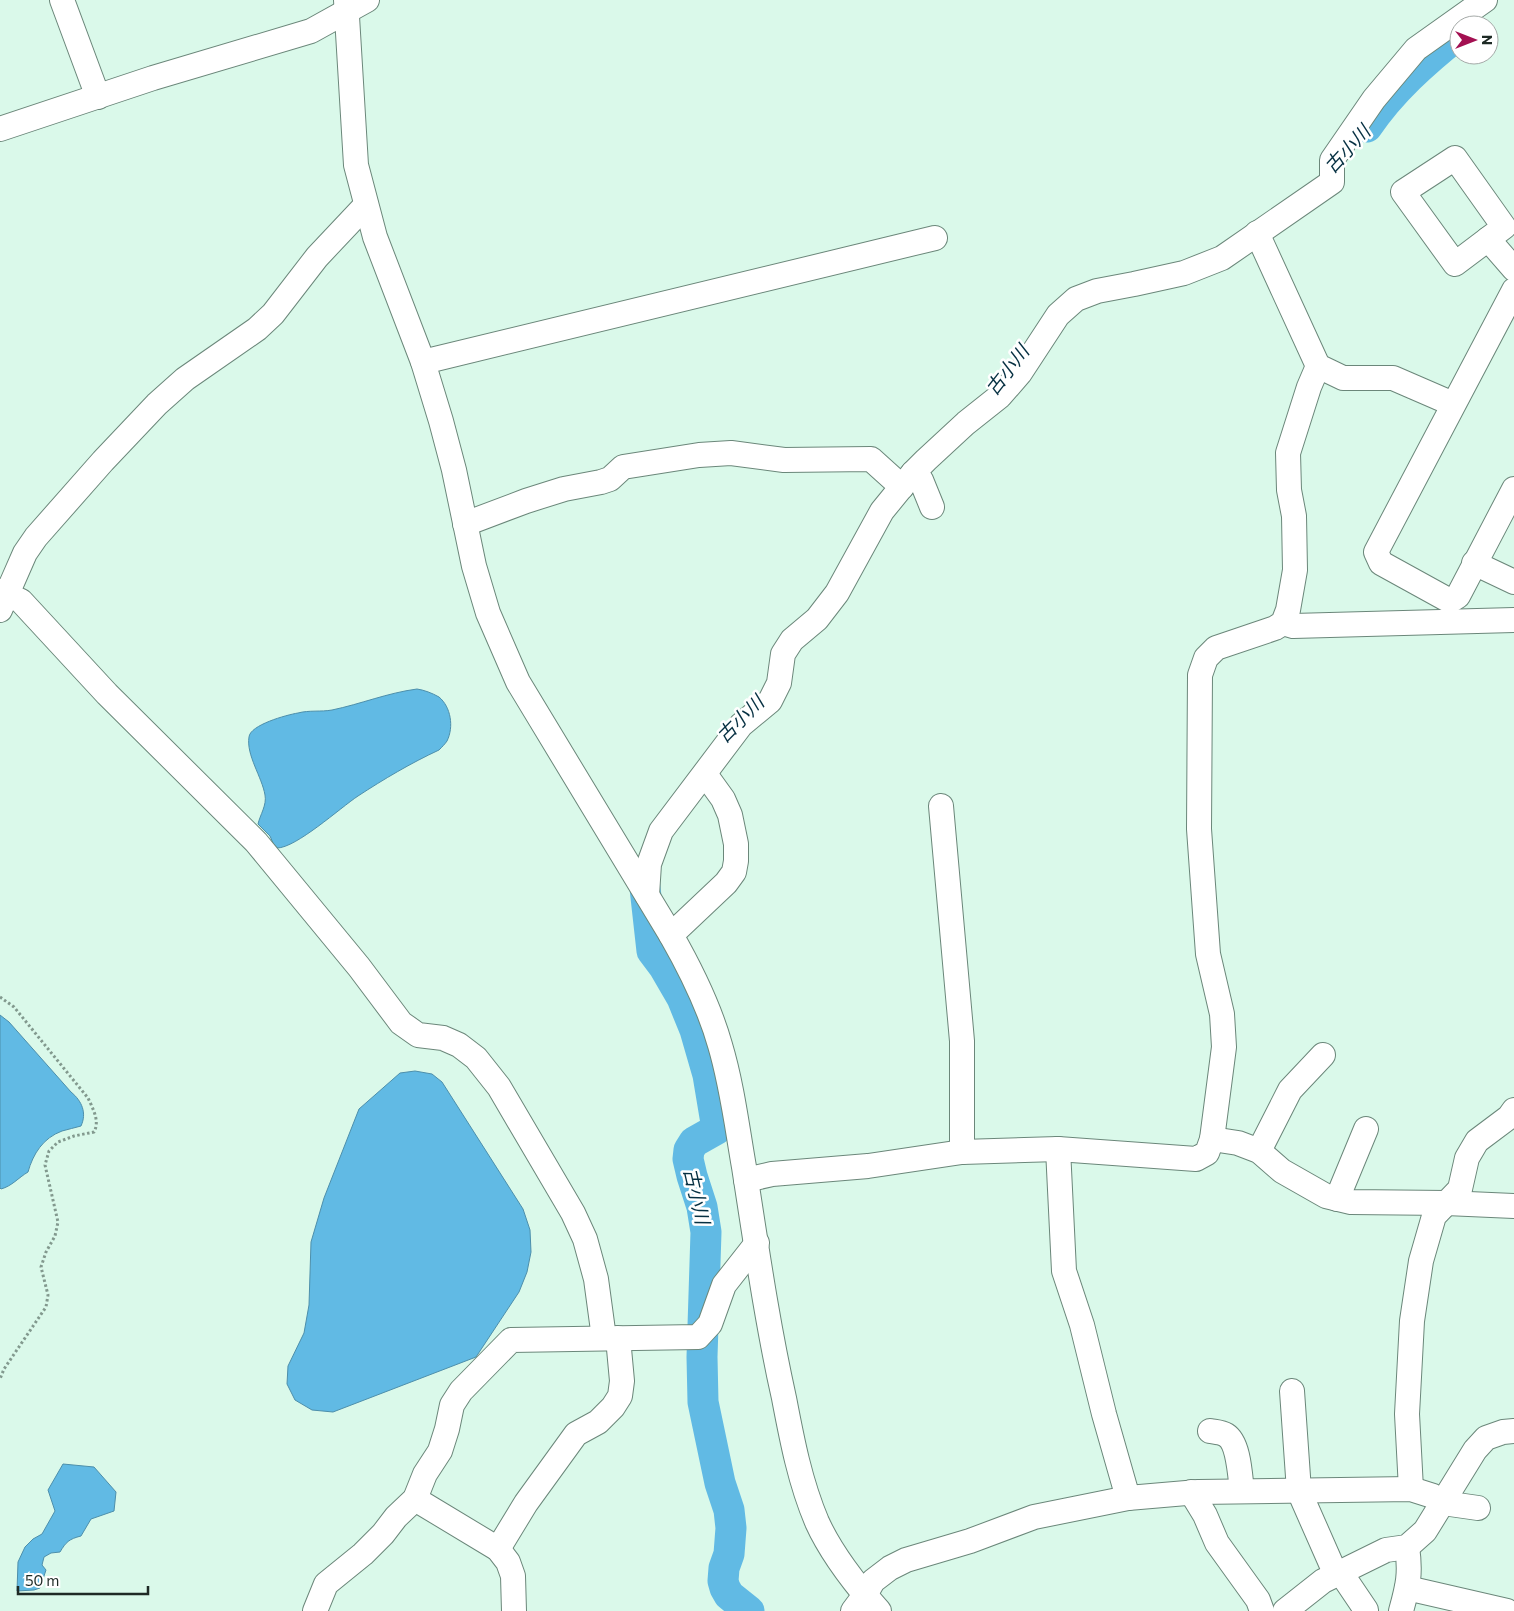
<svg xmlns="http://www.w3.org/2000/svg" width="1514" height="1611" viewBox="0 0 1514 1611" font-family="Commissioner,'Noto Sans JP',sans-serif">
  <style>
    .water { fill: #61bae4; stroke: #4d8fab }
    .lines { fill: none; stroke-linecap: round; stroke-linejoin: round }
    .river { stroke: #61bae4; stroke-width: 31 }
    .minor-casing { stroke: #6b877a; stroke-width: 26 }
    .path { stroke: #82998e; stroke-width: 3; stroke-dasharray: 2.5 2.5; stroke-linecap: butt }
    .minor { stroke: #fff; stroke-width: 24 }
    .labels { text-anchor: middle; stroke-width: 5; stroke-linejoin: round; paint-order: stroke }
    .water-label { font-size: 19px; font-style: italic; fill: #063042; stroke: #fff }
  </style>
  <rect width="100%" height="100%" fill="#daf9ea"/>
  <!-- water -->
  <g class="water">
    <path d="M417,689C424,690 432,693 439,697C451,707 454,727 447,741C445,744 442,747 439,750C411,763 384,779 358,796C340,808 296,848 277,848L273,843L270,836L258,824C260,815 267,805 265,795C262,777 246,755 249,737C250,725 286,715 298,713C309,710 321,712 332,710C361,704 387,693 417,689Z"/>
    <path d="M0,1015L9,1022L71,1092C82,1101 87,1113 81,1126C75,1128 68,1129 62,1131C43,1138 33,1154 28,1172C18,1178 12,1186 1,1189L0,1188Z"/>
    <path d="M415,1071L432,1074L442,1082L523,1209L530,1230L531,1252L527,1272L519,1292L476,1357L333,1412L312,1410L295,1400L287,1384L288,1366L304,1333L309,1305L311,1242L324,1198L359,1109L400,1073Z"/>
    <path d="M63,1464L94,1467L116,1492L114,1511L91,1519L81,1536C69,1539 66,1542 60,1552L51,1553L44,1557L42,1565L46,1570L40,1588L34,1590L17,1591L18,1562L25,1547L33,1539L42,1534L55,1511L48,1490Z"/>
  </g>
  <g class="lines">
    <!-- river -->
    <g class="river">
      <path d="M1367,127C1391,91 1425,61 1459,34"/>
      <path d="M644,879L652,951L664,967L682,998L695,1030L708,1075L717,1129L694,1142L689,1150L688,1159L692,1176L702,1207L706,1232L702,1357L703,1402L720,1483L729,1510L731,1528L729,1554L724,1568L723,1581L725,1588L729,1595L749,1611"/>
    </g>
    <defs>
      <g id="minor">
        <path d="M62,0L98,97"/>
        <path d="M346,0L356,165L375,237L423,362L441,421L454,470L474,566L488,613L518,682L671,935C691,970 709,1006 720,1045C732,1085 737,1127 744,1167C756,1244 767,1322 784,1398C792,1440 800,1482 817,1522C832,1555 855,1584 879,1611"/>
        <path d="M0,129L153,78L311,31L367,0"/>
        <path d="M1455,158L1504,227L1455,264L1403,192Z"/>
        <path d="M1257,233L1318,366L1343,378H1393L1453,404"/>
        <path d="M1488,239L1514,269"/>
        <path d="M1514,290L1376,552L1381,563L1450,601L1458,596L1514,489"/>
        <path d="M423,362L935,238"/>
        <path d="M913,473L921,480L932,507"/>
        <path d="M465,524L526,501L564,489L601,482L610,479L623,467L699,455L731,453L784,460L871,459L902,487"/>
        <path d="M1474,563L1514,582"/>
        <path d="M0,591L21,601L107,694L256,842L359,967L401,1023L418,1035L443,1038L459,1045L476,1058L499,1087L573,1213L585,1239L596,1279L604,1338"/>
        <path d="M0,610L25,553L36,537L103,461L157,404L185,379L257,329L273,314L317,257L366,205"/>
        <path d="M1283,623L1293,626L1514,620"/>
        <path d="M941,806L962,1041V1152"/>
        <path d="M647,895L649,864L661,831L741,725L770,701L779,683L783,654L792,640L817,619L837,593L882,511L913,473L926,460L966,423L1000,396L1020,373L1058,315L1076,299L1097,291L1134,284L1184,273L1222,258L1332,182V160L1374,99L1416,49L1485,0"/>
        <path d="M671,935L726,883L734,872L736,861V844L730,815L723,799L705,774"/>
        <path d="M1212,1139L1238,1143L1259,1151L1282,1171L1326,1196L1351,1202L1446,1203L1514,1206"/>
        <path d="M1058,1149L1064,1271L1082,1325L1104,1414L1128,1498L1198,1492L1411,1489L1433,1496L1450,1504L1478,1508"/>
        <path d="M1259,1151L1290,1090L1323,1055"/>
        <path d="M746,1180L772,1174L868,1166L962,1152L1058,1149L1196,1159L1207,1153L1212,1139L1224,1047L1222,1014L1208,954L1199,829L1200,675L1206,658L1216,648L1275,628L1283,623L1288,610L1295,570L1294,516L1289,490L1288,453L1309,387L1318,366"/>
        <path d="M1337,1199L1366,1129"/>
        <path d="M1292,1391L1299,1491L1336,1575"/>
        <path d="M1210,1431C1215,1432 1221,1432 1226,1435C1239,1443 1240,1476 1242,1491"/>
        <path d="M1411,1489L1407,1414L1412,1321L1421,1261L1434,1216L1460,1189L1467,1158L1477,1141L1509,1117L1514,1110"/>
        <path d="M1191,1492L1205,1515L1217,1543L1258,1600L1262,1611"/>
        <path d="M415,1499L498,1549L508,1562L513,1576L514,1611"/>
        <path d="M498,1549L526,1503L576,1434L598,1422L613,1407L620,1396L622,1381L618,1338"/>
        <path d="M1341,1573L1366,1610"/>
        <path d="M1407,1588L1507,1611"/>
        <path d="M315,1611L326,1584L363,1554L383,1534L396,1517L415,1499L425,1474L440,1451L447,1429L452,1405L461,1391L511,1340L698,1337L710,1324L724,1285L757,1243"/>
        <path d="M853,1611L865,1595L873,1581L890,1568L906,1560L970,1541L1034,1517L1128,1498"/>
        <path d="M1285,1611L1323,1581L1386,1550L1407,1547L1425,1531L1475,1450L1486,1438L1503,1432L1514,1431"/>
        <path d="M1401,1611C1408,1586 1411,1573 1407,1547"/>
      </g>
    </defs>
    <!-- minor casing -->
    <use href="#minor" class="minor-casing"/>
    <!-- path -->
    <path class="path" d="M0,997L14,1007L88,1098C93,1109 100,1121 94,1132L74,1136L58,1142L49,1151L45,1165L58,1222L55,1236L46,1252L41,1267L48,1295L46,1307L4,1369L0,1379"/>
    <!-- minor -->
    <use href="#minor" class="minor"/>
  </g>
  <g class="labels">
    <!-- water labels -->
    <g class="water-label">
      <text transform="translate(1347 149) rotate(-47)" y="7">古小川</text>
      <text transform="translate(1007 370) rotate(-52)" y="7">古小川</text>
      <text transform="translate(740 719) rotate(-45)" y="7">古小川</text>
      <text transform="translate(697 1196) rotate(77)" y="7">古小川</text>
    </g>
  </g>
  <!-- north arrow -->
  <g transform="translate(1474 40) rotate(90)"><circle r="24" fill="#ffffff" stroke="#a5aaa8"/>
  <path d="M0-4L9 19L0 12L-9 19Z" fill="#a31051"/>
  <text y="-8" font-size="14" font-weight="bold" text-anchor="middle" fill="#1e2a25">N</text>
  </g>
  <!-- scale -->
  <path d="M18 1586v8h130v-8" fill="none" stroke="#1e2a25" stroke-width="2.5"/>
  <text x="25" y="1586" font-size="15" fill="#1e2a25" stroke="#ffffff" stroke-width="4" paint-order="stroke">50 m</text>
</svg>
